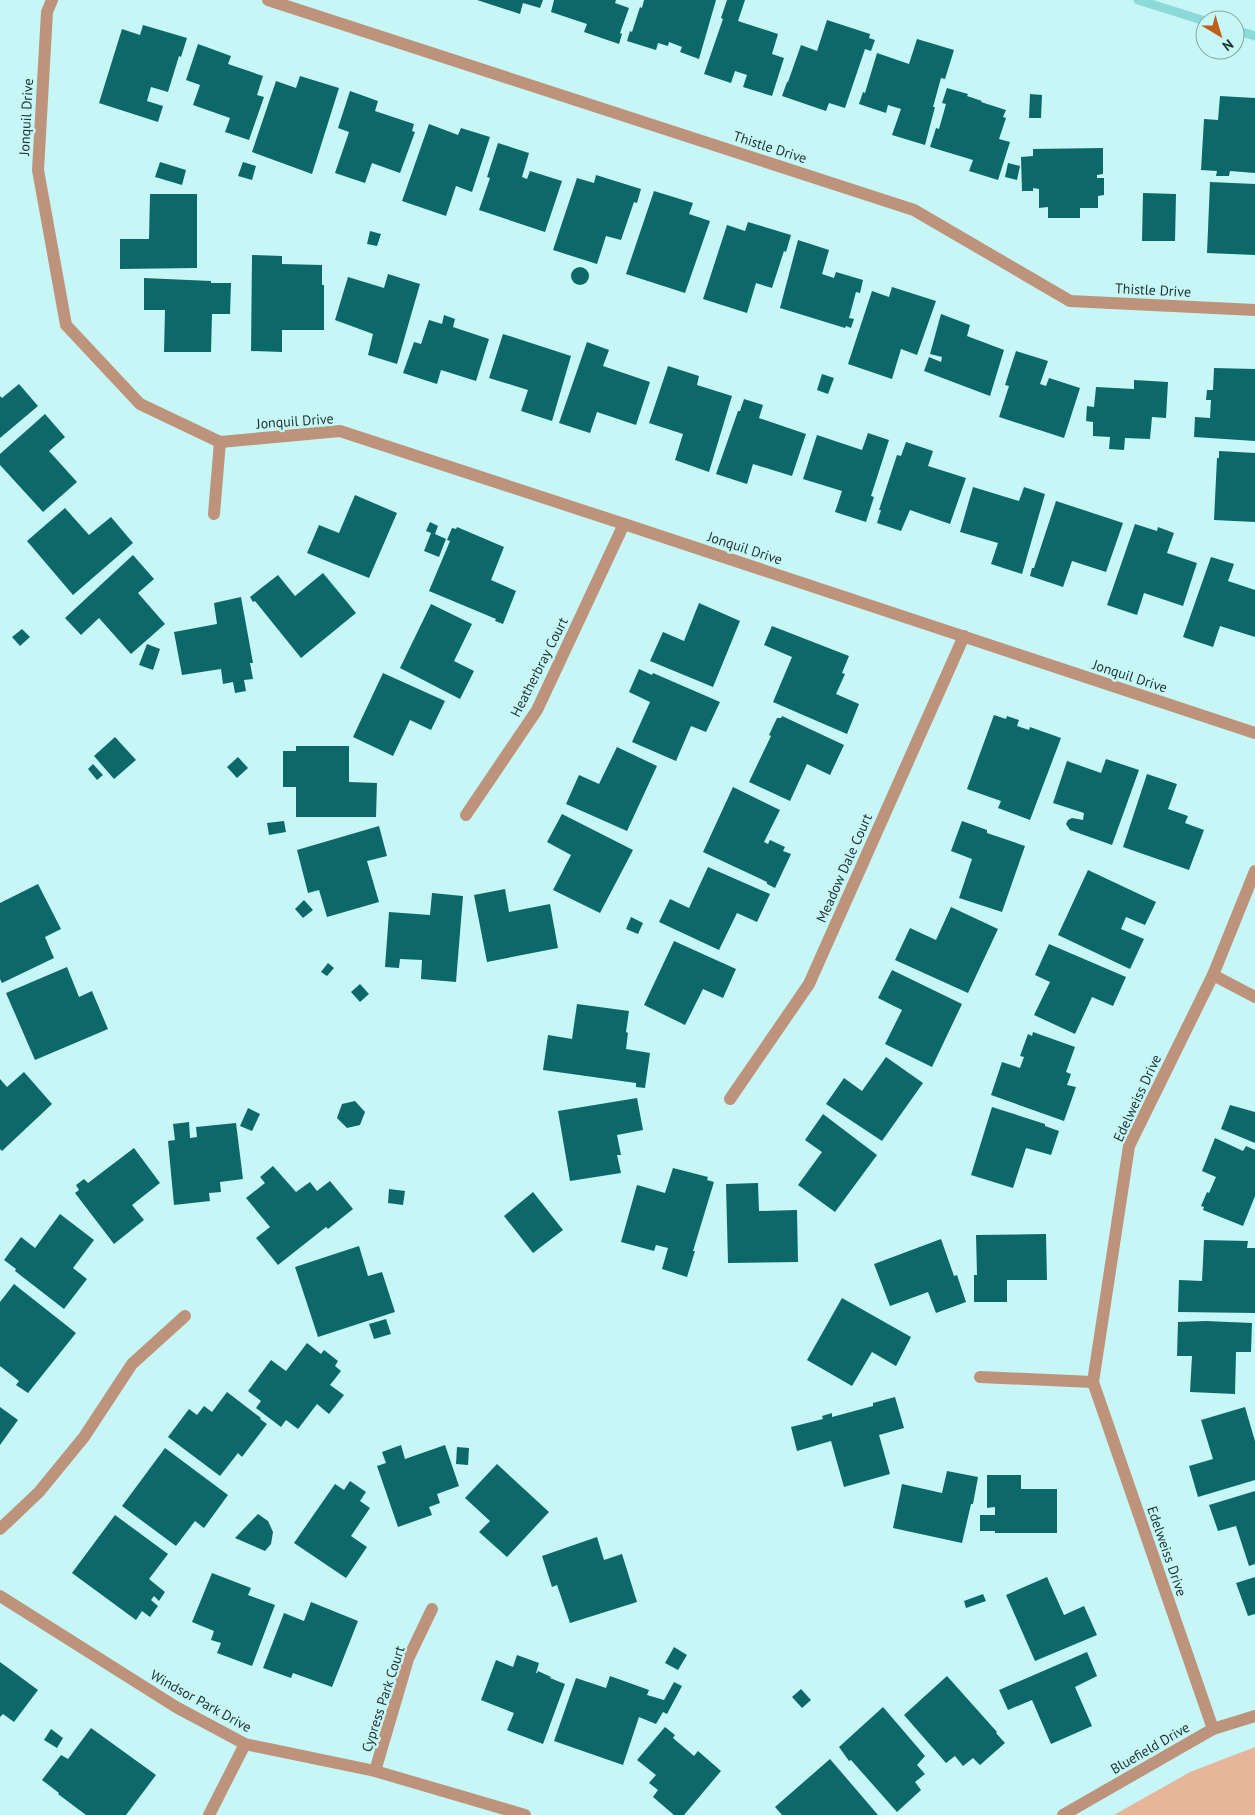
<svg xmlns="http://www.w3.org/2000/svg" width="1255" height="1815" viewBox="0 0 1255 1815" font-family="'PT Sans',sans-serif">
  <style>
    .green { fill: #e6b59a }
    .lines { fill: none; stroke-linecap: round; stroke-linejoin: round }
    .stream { stroke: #8bdad9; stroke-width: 9 }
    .building { fill: #0d6969 }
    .street { stroke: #be937b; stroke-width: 12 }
    .labels { text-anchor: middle; stroke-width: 5; stroke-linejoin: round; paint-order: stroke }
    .street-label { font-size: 14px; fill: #1e3131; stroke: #c6f7f6 }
  </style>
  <rect width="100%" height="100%" fill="#c6f7f6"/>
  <!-- green -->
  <path class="green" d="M1255,1747V1815H1114L1190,1772Z"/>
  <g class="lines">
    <!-- stream -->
    <g class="stream">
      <path d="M1138,0L1205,21"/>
      <path d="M1235,30L1255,36"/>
    </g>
  </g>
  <!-- building -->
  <g class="building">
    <path d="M477,0H543L540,8L523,3L520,14Z"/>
    <path d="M554,0H616L615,3L629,8L620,33L622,34L619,44L584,32L587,24L551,12Z"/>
    <path d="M644,0H716L699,59L680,52L682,47L669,42L668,46L658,43L656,50L627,41L630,31L632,32L640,7L642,8Z"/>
    <path d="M727,0H745L738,21L778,34L772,54L784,58L772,96L743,87L747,75L735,71L731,83L704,74L723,19L721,18Z"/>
    <path d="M827,20L870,34L869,38L875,40L871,51L865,49L845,108L829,103L826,111L782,96L787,82H788L801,45L817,51Z"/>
    <path d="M143,25L187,38L181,57L179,56L168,92L151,87L147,101L163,106L158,122L99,103L122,29L140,35Z"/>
    <path d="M917,39L954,50L945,79L941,78L933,107H935L925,145L892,135L901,109L888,105L886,113L859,104L863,92L865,93L877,53L909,64Z"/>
    <path d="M198,44L231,56L228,64L263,76L257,95L264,97L249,140L225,132L230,118L193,105L200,85L186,80Z"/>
    <path d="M300,76L339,88L312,174L252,152L276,81L296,88Z"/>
    <path d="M947,88L968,94L967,96L982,101L981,102L1006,110L1003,117L1006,118L999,139L1010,142L998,180L969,171L973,160L930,147L936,128L939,129L946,104L942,103Z"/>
    <path d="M350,91L378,101L375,111L414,124L412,131L415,132L400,173L372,163L365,183L335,173L349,132L338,128Z"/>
    <path d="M1030,94L1042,95L1041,118H1029Z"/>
    <path d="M1220,96L1255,98V173L1230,171L1229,176H1216L1217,171L1201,170L1204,119L1218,120Z"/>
    <path d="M429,124L458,135L461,128L490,137L472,192L456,186L446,216L402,201Z"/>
    <path d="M498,143L529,153L522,177L527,179L530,171L562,181L545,232L479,210L490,178L487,177Z"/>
    <path d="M1103,148V174L1097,175V178H1104V195L1098,196V208H1080V218H1048V207L1039,208V189L1033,188V191H1022L1021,157L1033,156V149Z"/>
    <path d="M160,162L186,170L182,185L155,177Z"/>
    <path d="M243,162L256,166L252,180L238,176Z"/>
    <path d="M1008,163L1020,166L1017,180L1005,177Z"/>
    <path d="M596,175L641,189L637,203L634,202L621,240L606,236L597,264L553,250L577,178L594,183Z"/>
    <path d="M1210,182L1255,184V255L1207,253Z"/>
    <path d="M654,191L693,203L689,214L710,221L685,293L626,274Z"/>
    <path d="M1143,193L1176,194L1175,241H1142Z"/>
    <path d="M150,194H197V268L120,269V239H149Z"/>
    <path d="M748,222L791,235L786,252L784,251L772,288L756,283L747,313L703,299L727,225L745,231Z"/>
    <path d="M370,231L381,234L377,246L367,244Z"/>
    <path d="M798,240L829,250L822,274L834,278L836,272L863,280L860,293L856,292L849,318L854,319L851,328L846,326L845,328L780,308Z"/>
    <path d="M252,255L282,256V264L322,265V285H324V330H282V352L251,351Z"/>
    <circle cx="580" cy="276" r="9"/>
    <path d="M388,274L420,284L397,364L368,355L373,334L335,320L348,277L384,288Z"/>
    <path d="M144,278L211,281V283H231L230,314H212L211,352H164L165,310H144Z"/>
    <path d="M892,287L936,301L917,355L901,349L892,379L848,364L872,291L889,297Z"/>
    <path d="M941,314L970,325L967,336L1004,350L990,396L924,371L929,357L941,362L942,357L930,354Z"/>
    <path d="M444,315L455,319L453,327L489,339L476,381L441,370L437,384L403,373L414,342L421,344L429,320L442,324Z"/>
    <path d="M503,334L571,356L552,421L521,411L528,390L489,378Z"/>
    <path d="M587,342L609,350L603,366L650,382L636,425L597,412L590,433L559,423Z"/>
    <path d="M1016,351L1048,361L1040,384L1046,386L1049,378L1080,388L1064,438L999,417L1009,386L1005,385Z"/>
    <path d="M668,366L699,376L697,385L732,396L709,472L675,460L683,434L649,423Z"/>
    <path d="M1214,368L1255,369V441L1194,437L1195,417L1210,418L1211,400H1206L1207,390H1213Z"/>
    <path d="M822,374L834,378L828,394L817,390Z"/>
    <path d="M1134,380L1168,382L1166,418L1152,417L1150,439L1125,438L1124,450L1109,449L1110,437L1093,436V422L1086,421L1087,406L1094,407L1096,387L1134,389Z"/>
    <path d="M19,384L38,406L0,438V396L2,398Z"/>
    <path d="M744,399L763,405L759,418L806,434L792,476L753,464L747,484L716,474L738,411H740Z"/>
    <path d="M45,414L65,437L49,451L77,482L43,512L0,465V454Z"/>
    <path d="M868,433L889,440L871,496L874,497L866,522L835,512L842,491L803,479L817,435L862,450Z"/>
    <path d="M906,442L933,451L928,466L966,478L950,524L910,510L901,531L877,523L881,510H879L897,455L901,456Z"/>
    <path d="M1219,451L1255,453V522L1214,520L1217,458H1219Z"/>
    <path d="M973,487L1019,501L1024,487L1045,494L1022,574L991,564L998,543L960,532Z"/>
    <path d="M355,495L397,513L369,578L307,553L319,525L339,533Z"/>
    <path d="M1056,501L1123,523L1106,572L1072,561L1063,587L1030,576L1032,568H1034Z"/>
    <path d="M65,508L89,535L111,517L133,543L73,595L27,541Z"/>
    <path d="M430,522L438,526L435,534L446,539L439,557L424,551L431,533L426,531Z"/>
    <path d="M1135,524L1157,531L1158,527L1174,533L1167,553L1197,563L1183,606L1144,593L1137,615L1107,605Z"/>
    <path d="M457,527L504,547L491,580L516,591L503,624L495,621L496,619L429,591L450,541L447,540L452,528L456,529Z"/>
    <path d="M133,555L154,579L138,593L165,624L131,654L99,618L81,635L65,618Z"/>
    <path d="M1211,557L1234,564L1228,581L1255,590V637L1220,626L1213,647L1183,637Z"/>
    <path d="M323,573L356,613L301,658L255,601L253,602L250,597L278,575L295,596Z"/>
    <path d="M241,597L253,663H250L253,679L244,680L246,691L235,693L233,682L223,684L221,669L182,675L174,632L217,624L214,603Z"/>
    <path d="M699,603L740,621L713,687L650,661L663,632L684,641Z"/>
    <path d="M431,604L472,624L454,661L474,671L460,699L400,668Z"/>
    <path d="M772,626L849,656L842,673L845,674L836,694L859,704L847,734L773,702L792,657L764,645Z"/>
    <path d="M22,629L30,637L20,646L12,637Z"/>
    <path d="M147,644L160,649L153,670L139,665Z"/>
    <path d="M639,669L652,675L653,673L720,702L706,732L691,726L676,761L632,742L650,702L629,692Z"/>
    <path d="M383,673L445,701L431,730L410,720L393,756L353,737Z"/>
    <path d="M994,715L1006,719L1007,716L1019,720L1017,726L1029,730L1030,727L1061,738L1030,820L998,808L1001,801L967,789Z"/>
    <path d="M782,716L844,745L830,775L807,764L790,801L749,782L771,736L769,735L777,718H781Z"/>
    <path d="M115,737L136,760L114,779L94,756Z"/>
    <path d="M296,746H349V782L377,783L376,817H296V787H283V751H296Z"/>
    <path d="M617,747L657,766L627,831L566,804L579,775L599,784Z"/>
    <path d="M238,757L248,768L237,778L227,767Z"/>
    <path d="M1106,759L1139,770L1112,845L1070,830L1066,824L1068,820L1072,818L1083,820L1084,813L1053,803L1067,761L1101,773Z"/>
    <path d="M93,764L103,775L97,780L88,769Z"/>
    <path d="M1147,774L1177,784L1168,809L1188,816L1185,823L1204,830L1189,870L1123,847Z"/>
    <path d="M733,787L780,810L764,842L768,844L770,840L785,847L783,851L791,854L775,888L767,884V882L703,852Z"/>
    <path d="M562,814L633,850L600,913L553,890L571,855L547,842Z"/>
    <path d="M284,821L286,832L269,835L267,823Z"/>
    <path d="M962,821L987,830V833L1025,846L1002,912L959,898L972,859L951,851Z"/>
    <path d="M379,826L387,856L367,861L379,902L327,917L319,890L308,893L297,850Z"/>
    <path d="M708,867L770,894L757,922L737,913L719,950L659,922L670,899L689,908Z"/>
    <path d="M1088,870L1156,902L1145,925L1126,917L1121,929L1144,939L1130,969L1058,935Z"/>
    <path d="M38,884L61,929L45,937L54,958L2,983L0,979V903Z"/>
    <path d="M505,889L509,912L550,904L558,948L487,962L474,895Z"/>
    <path d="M432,893L463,896L456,982L421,979L422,960L400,959L399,968L385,967L389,912L430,915Z"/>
    <path d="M304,900L313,910L303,918L295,909Z"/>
    <path d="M951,907L998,929L968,993L895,960L910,928L936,940Z"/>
    <path d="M631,917L643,923L638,934L626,929Z"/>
    <path d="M674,941L736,969L723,998L703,989L685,1025L644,1005Z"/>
    <path d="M1049,944L1126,977L1113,1006L1092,997L1075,1034L1034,1015L1050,982L1035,975Z"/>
    <path d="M328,963L334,968L327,976L321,972Z"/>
    <path d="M67,967L79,997L92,991L108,1029L35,1060L6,993Z"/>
    <path d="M892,970L962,1004L932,1067L885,1044L902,1010L878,998Z"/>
    <path d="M360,984L369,994L360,1002L351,992Z"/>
    <path d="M577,1004L629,1011L626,1032L628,1033L626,1049L650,1053L645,1088L636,1087V1083L543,1070L548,1035L572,1039Z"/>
    <path d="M1033,1032L1075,1047L1066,1072L1071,1074L1067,1085L1076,1087L1064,1121L991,1095L1002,1062L1020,1068L1024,1057L1020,1056L1028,1034L1032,1036Z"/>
    <path d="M886,1057L923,1083L882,1141L826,1104L844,1078L862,1091Z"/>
    <path d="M24,1072L52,1104L2,1151L0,1149V1079L7,1087Z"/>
    <path d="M637,1098L643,1130L617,1135L621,1155H617L621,1173L570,1181L558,1111Z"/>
    <path d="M355,1101L365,1112L360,1125L347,1128L337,1118L342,1104Z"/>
    <path d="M1230,1105L1255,1112V1143L1221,1129Z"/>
    <path d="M992,1107L1045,1124V1126L1059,1131L1051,1155L1026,1148L1013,1188L971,1175Z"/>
    <path d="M248,1108L260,1114L252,1131L240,1126Z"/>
    <path d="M823,1114L877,1155L835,1212L798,1185L822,1152L805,1140Z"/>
    <path d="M189,1122L190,1138L197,1137L196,1127L236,1123L243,1179L220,1182L221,1192L209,1193L210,1201L174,1205L168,1141L175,1140L173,1124Z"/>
    <path d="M1215,1138L1243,1151L1246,1146L1255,1150V1196L1243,1226L1203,1210L1204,1207L1201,1206L1207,1192L1209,1193L1216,1177L1202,1171Z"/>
    <path d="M134,1148L160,1183L132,1205L144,1220L114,1244L75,1193L79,1190L76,1185L84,1179L88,1183Z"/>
    <path d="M273,1166L296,1192L310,1182L317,1191L330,1181L353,1209L328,1229L326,1227L278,1265L256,1238L270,1227L246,1198L265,1183L260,1177Z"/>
    <path d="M673,1168L708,1177L707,1180L714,1182L693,1251H695L687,1277L662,1269L668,1248L656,1245L654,1251L621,1242L637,1185L665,1193Z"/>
    <path d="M758,1183L759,1211L797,1210L798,1262L728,1263L726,1184Z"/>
    <path d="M389,1189L405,1191L403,1205L388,1203Z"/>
    <path d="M533,1192L563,1230L533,1253L504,1216Z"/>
    <path d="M60,1214L94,1240L73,1268L87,1279L64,1309L15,1271L16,1269L4,1260L21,1237L35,1248Z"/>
    <path d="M1046,1234L1047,1280H1007V1302H974V1275H977L976,1235Z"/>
    <path d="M941,1239L954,1276L957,1275L966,1302L936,1313L928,1292L890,1306L874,1264Z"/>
    <path d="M1204,1240L1248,1241L1247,1248H1255V1313L1178,1312L1179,1280L1202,1281Z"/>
    <path d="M359,1246L368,1276L382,1272L395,1312L318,1337L295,1267Z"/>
    <path d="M14,1284L76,1333L28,1393L16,1385L19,1381L0,1366V1302Z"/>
    <path d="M842,1298L911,1337L896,1366L872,1352L852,1386L807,1360Z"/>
    <path d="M386,1319L391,1334L374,1339L369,1324Z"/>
    <path d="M1206,1321L1252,1323L1251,1352H1236L1235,1394L1190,1392L1192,1356H1177L1178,1322Z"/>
    <path d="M307,1343L321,1354L324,1350L338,1361L335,1366L341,1371L330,1385L344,1395L329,1414L317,1404L298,1429L286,1420L281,1427L256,1408L261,1401L248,1391L271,1360L286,1371Z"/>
    <path d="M227,1392L261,1418L260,1419L267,1424L242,1457L238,1453L220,1476L168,1437L189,1409L197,1415L204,1406L212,1412Z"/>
    <path d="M895,1397L904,1428L879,1435L890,1474L844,1487L831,1441L797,1451L791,1427L823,1419L822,1416L832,1413V1417L873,1406V1403Z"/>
    <path d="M0,1407L18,1420L0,1445Z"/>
    <path d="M1245,1407L1255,1441V1480L1198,1497L1189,1466L1213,1459L1201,1420Z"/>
    <path d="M401,1445L405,1459L445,1445L459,1486L437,1494L440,1503L429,1507L432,1515L398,1527L377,1466L386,1463L382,1452Z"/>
    <path d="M457,1447L469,1448L468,1465L456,1464Z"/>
    <path d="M165,1448L228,1495L204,1528L195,1521L176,1546L122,1506Z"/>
    <path d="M497,1464L549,1512L507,1557L479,1532L490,1521L465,1498Z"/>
    <path d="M947,1471L978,1477L973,1504H971L962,1543L893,1528L902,1484L942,1493Z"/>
    <path d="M987,1475H1021V1489H1057V1533H995V1531H980V1515H995V1507L987,1508Z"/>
    <path d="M350,1481L366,1492L360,1501L370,1508L351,1536L367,1547L346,1578L294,1543L335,1484L344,1490Z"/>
    <path d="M1255,1491V1564L1249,1566L1236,1526L1218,1531L1209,1505Z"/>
    <path d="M258,1514L268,1521L273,1532L271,1544L265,1551L235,1538Z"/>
    <path d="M115,1515L168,1554L149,1579L165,1592L159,1601L154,1596L151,1600L158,1606L150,1617L142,1611L136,1620L72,1573Z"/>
    <path d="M597,1537L604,1560L622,1554L637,1602L570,1623L557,1585L552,1587L542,1556Z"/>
    <path d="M212,1573L251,1588L248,1595L275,1605L252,1666L217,1653L221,1643L211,1640L214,1631L192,1622Z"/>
    <path d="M1047,1577L1064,1615L1084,1606L1097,1635L1035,1661L1006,1595Z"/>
    <path d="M1255,1577V1614L1248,1616L1236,1583Z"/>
    <path d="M983,1594L986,1601L966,1608L964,1601Z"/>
    <path d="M311,1602L358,1621L332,1687L293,1673L291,1678L263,1668L284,1613L304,1621Z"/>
    <path d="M674,1647L687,1655L678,1670L665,1663Z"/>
    <path d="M1087,1652L1097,1676L1075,1687L1092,1726L1051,1744L1032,1700L1008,1710L999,1690Z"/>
    <path d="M517,1655L539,1663L536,1673H537L538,1671L551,1677L550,1678L565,1684L543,1744L507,1730L514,1713L481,1700L496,1660L513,1667Z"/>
    <path d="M0,1662L38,1690L14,1722L3,1714L0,1717Z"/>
    <path d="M610,1676L649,1690L647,1695L664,1700L674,1682L682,1686L667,1714L663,1712L656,1724L639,1717L623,1765L554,1741L576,1678L606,1688Z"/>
    <path d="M947,1676L997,1732L996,1733L1005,1743L980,1765L973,1758L963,1766L955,1756L946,1763L904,1715Z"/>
    <path d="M801,1689L811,1700L802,1708L792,1697Z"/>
    <path d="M883,1707L925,1756L917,1765L925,1774L915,1782L921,1790L897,1812L851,1760L849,1761L839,1747Z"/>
    <path d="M665,1727L675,1735L673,1738L694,1756L698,1751L721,1771L684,1815H674L653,1797L658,1790L649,1783L656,1775L637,1760Z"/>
    <path d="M91,1728L156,1775L126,1815H86L58,1794L59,1793L42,1780L61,1755L68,1759Z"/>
    <path d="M51,1729L63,1738L57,1748L44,1740Z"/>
    <path d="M830,1759L878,1815H782L775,1807Z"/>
  </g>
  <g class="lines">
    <!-- street -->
    <g class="street">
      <path d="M52,0L47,12L38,170L66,325L140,404L220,442L340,431L624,524L1255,733"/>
      <path d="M268,0L914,210L1070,301L1255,310"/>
      <path d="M214,514L220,442"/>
      <path d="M466,815L537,710L624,524"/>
      <path d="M1213,975L1255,997"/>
      <path d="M730,1099L809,984L964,636"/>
      <path d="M980,1377L1093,1382"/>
      <path d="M0,1529L39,1492L84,1437L132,1364L185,1316"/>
      <path d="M0,1596L176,1707L245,1744L375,1771L525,1815"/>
      <path d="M1213,1729L1093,1382L1129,1146L1213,975L1255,871"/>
      <path d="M375,1771L408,1659L432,1609"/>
      <path d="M209,1815L245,1744"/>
      <path d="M1063,1815L1213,1729L1255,1716"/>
    </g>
  </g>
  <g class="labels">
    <!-- street labels -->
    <g class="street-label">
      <text transform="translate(26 117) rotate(-87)" y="5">Jonquil Drive</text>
      <text transform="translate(770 147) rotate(18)" y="5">Thistle Drive</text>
      <text transform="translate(1153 290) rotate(3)" y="5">Thistle Drive</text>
      <text transform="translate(295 421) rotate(-4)" y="5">Jonquil Drive</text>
      <text transform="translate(745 548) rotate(18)" y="5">Jonquil Drive</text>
      <text transform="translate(539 667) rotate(-63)" y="5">Heatherbray Court</text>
      <text transform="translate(1130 676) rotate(18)" y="5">Jonquil Drive</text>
      <text transform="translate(844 868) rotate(-66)" y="5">Meadow Dale Court</text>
      <text transform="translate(1137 1098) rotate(-65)" y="5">Edelweiss Drive</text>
      <text transform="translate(1167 1551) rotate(71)" y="5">Edelweiss Drive</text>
      <text transform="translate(383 1699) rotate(-72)" y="5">Cypress Park Court</text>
      <text transform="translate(201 1701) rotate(29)" y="5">Windsor Park Drive</text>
      <text transform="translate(1150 1748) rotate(-30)" y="5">Bluefield Drive</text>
    </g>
  </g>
  <!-- north arrow -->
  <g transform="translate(1220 35) rotate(142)"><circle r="24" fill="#c6f7f6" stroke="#83a8a7"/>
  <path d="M0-4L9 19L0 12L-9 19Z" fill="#bf5f19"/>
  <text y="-8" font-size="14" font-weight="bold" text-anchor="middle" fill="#1e3131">N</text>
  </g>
</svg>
